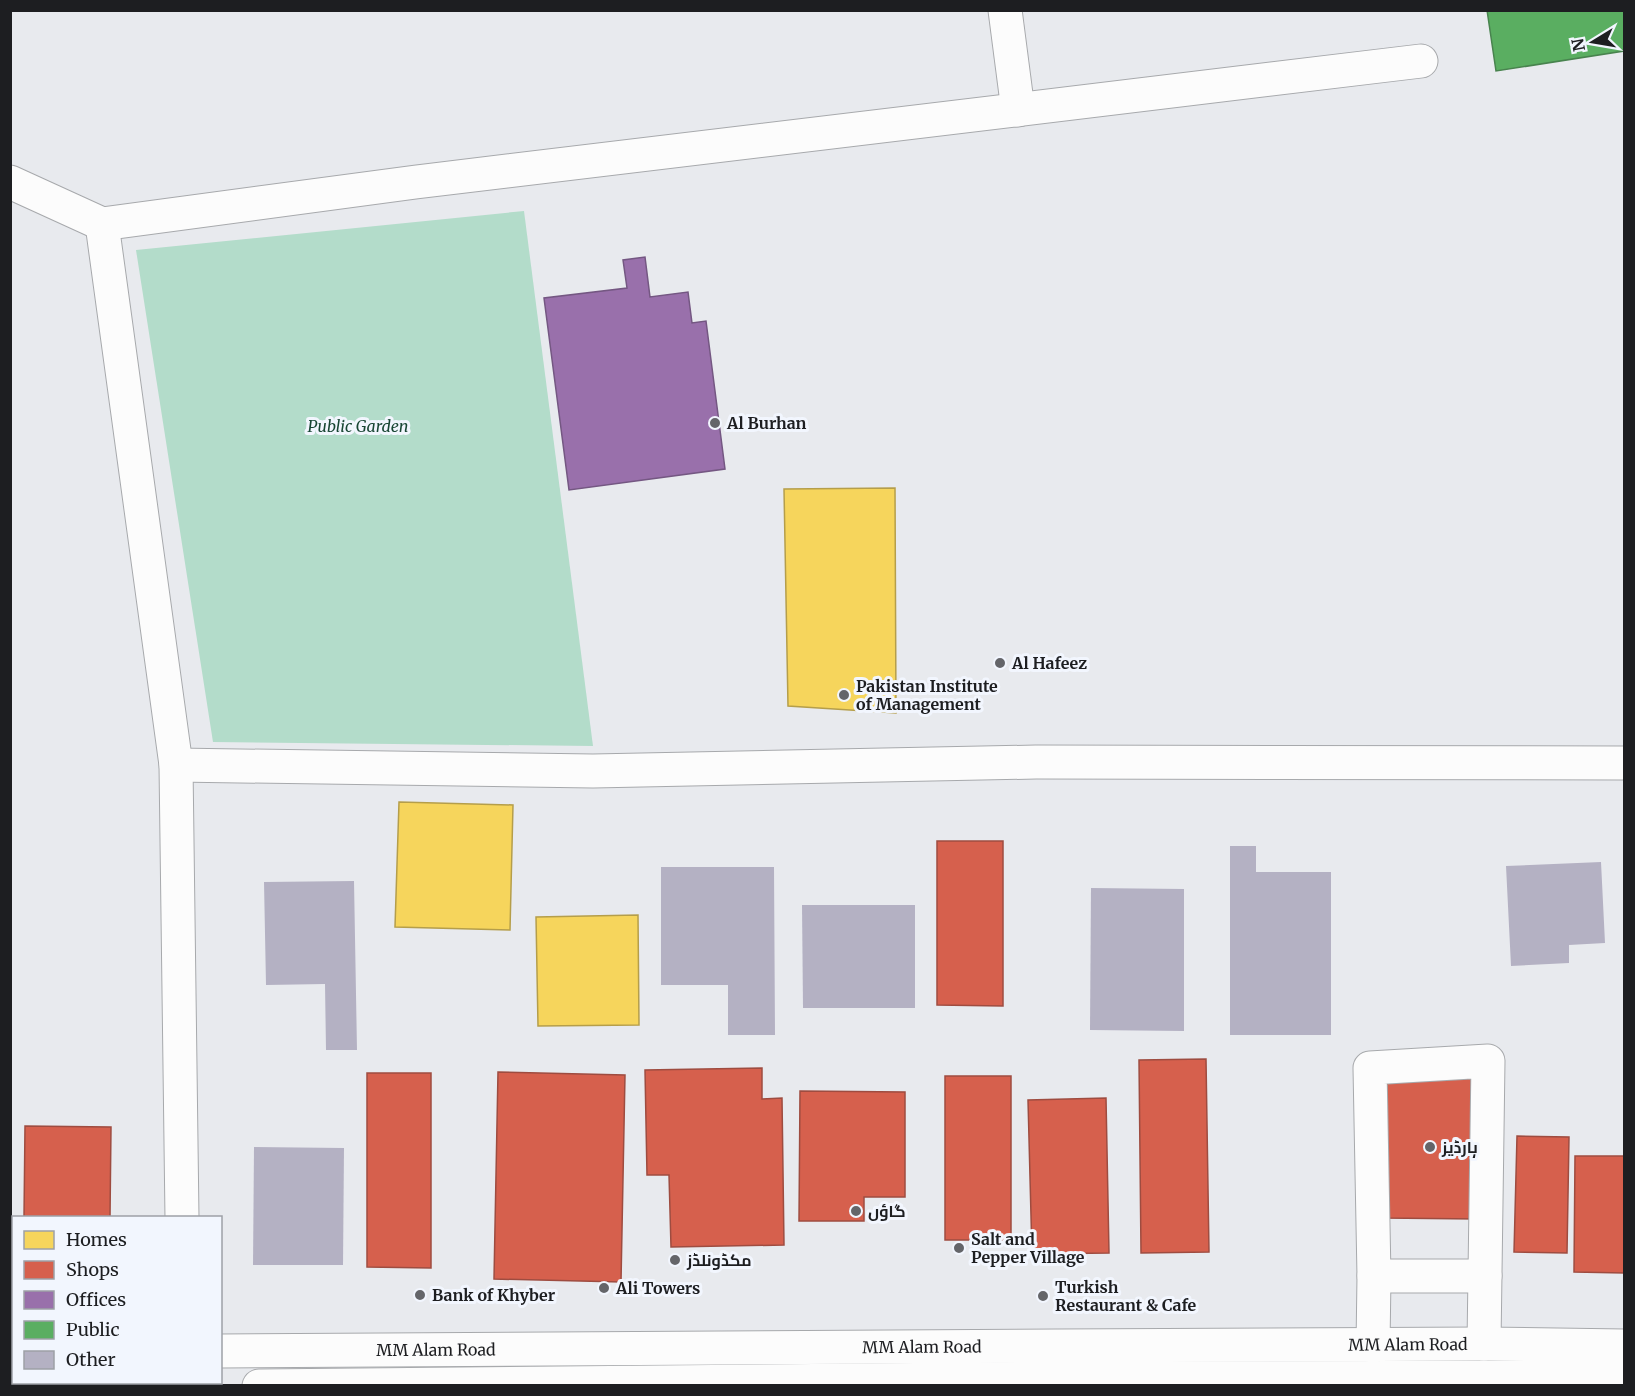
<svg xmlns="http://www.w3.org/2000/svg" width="1635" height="1396" viewBox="0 0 1635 1396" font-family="Merriweather,Cairo,serif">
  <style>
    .green { fill: #b3dcca }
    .homes { fill: #f6d55c; stroke: #b59e4a; stroke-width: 1.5 }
    .shops { fill: #d6604d; stroke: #9e4c40; stroke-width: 1.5 }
    .offices { fill: #9970ab; stroke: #745782; stroke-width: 1.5 }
    .public { fill: #5aae61; stroke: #48834e; stroke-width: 1.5 }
    .building { fill: #b4b1c3 }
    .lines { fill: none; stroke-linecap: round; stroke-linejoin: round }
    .minor-casing { stroke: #a7a9ac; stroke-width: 35 }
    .minor { stroke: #fcfcfc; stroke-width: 33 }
    .poi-dot { fill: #646569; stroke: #f2f6fe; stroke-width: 2 }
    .labels { text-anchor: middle; stroke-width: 6; stroke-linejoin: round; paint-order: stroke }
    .poi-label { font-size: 16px; font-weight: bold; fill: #1d1e21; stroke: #f2f6fe; text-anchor: start }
    .park-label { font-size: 16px; font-style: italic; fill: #184633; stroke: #f2f6fe }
    .street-label { font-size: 16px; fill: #1d1e21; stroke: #f2f6fe }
  </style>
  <rect width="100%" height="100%" fill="#e8eaee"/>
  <!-- green -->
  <path class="green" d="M524,211L593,746L213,742L136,250Z"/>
  <!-- homes -->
  <g class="homes">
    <path d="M895,488L896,713L788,706L784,489Z"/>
    <path d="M399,802L513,805L510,930L395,927Z"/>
    <path d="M638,915L639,1025L538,1026L536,917Z"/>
  </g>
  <!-- shops -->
  <g class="shops">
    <path d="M937,841H1003V1006L937,1005Z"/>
    <path d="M1206,1059L1209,1252L1141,1253L1139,1060Z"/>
    <path d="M762,1068V1099L782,1098L784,1245L671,1247L669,1175H647L645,1070Z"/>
    <path d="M498,1072L625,1075L621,1282L494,1279Z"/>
    <path d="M367,1073H431V1268L367,1267Z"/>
    <rect x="945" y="1076" width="66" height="164"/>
    <path d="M1384,1076L1478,1077L1477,1219L1383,1218Z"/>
    <path d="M800,1091L905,1092V1197H864V1221H799Z"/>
    <path d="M1106,1098L1109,1253L1032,1254L1028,1100Z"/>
    <path d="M25,1126L111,1127L110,1218H24Z"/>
    <path d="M1517,1136L1569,1137L1567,1253L1514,1252Z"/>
    <path d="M1575,1156H1624V1273L1574,1272Z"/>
  </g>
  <!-- offices -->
  <path class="offices" d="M645,257L650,297L688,292L692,323L706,321L725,469L569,490L544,298L627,288L623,260Z"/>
  <!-- public -->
  <path class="public" d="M1487,10H1624V51L1496,71Z"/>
  <!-- building -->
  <g class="building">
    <path d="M1230,846H1256V872H1331V1035H1230Z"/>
    <path d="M1601,862L1605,943L1569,945V963L1511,966L1506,866Z"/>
    <path d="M661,867H774L775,1035H728V985H661Z"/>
    <path d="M354,881L357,1050H326L325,984L266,985L264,882Z"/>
    <path d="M1091,888L1184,889V1031L1090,1030Z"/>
    <path d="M802,905H915V1008H803Z"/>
    <path d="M254,1147L344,1148L343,1265H253Z"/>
  </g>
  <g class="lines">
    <defs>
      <g id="minor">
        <path d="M1005,10L1018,110"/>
        <path d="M10,182L102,224L416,182L1421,61"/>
        <path d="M102,224L176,765L182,1218"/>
        <path d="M176,765L593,771L1036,762L1624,763"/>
        <path d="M1374,1276H1485"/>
        <path d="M1373,1346L1374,1276L1370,1068L1488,1061L1484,1344"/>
        <path id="s1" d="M220,1351L1058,1346L1484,1344L1624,1346"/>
        <path d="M10,1353H14"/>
        <path d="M259,1386L1065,1378L1624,1377"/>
      </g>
    </defs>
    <!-- minor casing -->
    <use href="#minor" class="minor-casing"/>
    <!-- minor -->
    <use href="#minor" class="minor"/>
  </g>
  <!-- markers -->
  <g class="poi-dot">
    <circle cx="715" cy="423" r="6"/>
    <circle cx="1000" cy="663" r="6"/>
    <circle cx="844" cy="695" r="6"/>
    <circle cx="1430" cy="1147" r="6"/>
    <circle cx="856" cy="1211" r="6"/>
    <circle cx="959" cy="1248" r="6"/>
    <circle cx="675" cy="1260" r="6"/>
    <circle cx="604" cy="1288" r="6"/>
    <circle cx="420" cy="1295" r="6"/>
    <circle cx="1043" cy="1296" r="6"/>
  </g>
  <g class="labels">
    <!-- poi labels -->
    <g class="poi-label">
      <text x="727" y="429">Al Burhan</text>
      <text x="1012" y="669">Al Hafeez</text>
      <text x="856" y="692">Pakistan Institute<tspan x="856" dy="18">of Management</tspan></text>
      <text x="1442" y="1153">ہارڈیز</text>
      <text x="868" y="1217">گاؤں</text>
      <text x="971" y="1245">Salt and<tspan x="971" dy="18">Pepper Village</tspan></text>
      <text x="687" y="1266">مکڈونلڈز</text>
      <text x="1055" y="1293">Turkish<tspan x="1055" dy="18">Restaurant &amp; Cafe</tspan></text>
      <text x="616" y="1294">Ali Towers</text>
      <text x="432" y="1301">Bank of Khyber</text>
    </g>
    <!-- park labels -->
    <g class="park-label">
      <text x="358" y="432">Public Garden</text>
    </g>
    <!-- street labels -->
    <g class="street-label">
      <text dy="6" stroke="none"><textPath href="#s1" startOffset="1188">MM Alam Road</textPath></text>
      <text dy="6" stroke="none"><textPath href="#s1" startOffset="702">MM Alam Road</textPath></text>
      <text dy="6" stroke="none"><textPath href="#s1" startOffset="216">MM Alam Road</textPath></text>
    </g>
  </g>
  <!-- border -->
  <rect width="1635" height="1396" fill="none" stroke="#1d1e21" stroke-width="24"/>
  <!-- legend -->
  <rect x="12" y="1216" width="210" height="168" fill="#f2f6fe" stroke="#9da0a6" stroke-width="1.5"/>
  <rect x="24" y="1231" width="30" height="18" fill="#f6d55c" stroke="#9da0a6" stroke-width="1.5"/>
  <text x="66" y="1246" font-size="18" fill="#1d1e21">Homes</text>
  <rect x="24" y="1261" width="30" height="18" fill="#d6604d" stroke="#9da0a6" stroke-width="1.5"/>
  <text x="66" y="1276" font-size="18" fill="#1d1e21">Shops</text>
  <rect x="24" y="1291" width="30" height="18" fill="#9970ab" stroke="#9da0a6" stroke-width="1.5"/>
  <text x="66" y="1306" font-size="18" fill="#1d1e21">Offices</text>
  <rect x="24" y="1321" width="30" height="18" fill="#5aae61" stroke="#9da0a6" stroke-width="1.5"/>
  <text x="66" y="1336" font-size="18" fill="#1d1e21">Public</text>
  <rect x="24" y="1351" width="30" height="18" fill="#b4b1c3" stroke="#9da0a6" stroke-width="1.5"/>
  <text x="66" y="1366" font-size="18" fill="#1d1e21">Other</text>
  <!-- north arrow -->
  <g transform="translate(1593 42) rotate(259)" stroke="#f2f6fe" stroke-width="4.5" paint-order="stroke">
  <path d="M0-4.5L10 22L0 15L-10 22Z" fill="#1d1e21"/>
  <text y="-9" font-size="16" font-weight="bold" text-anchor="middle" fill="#1d1e21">N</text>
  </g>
</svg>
